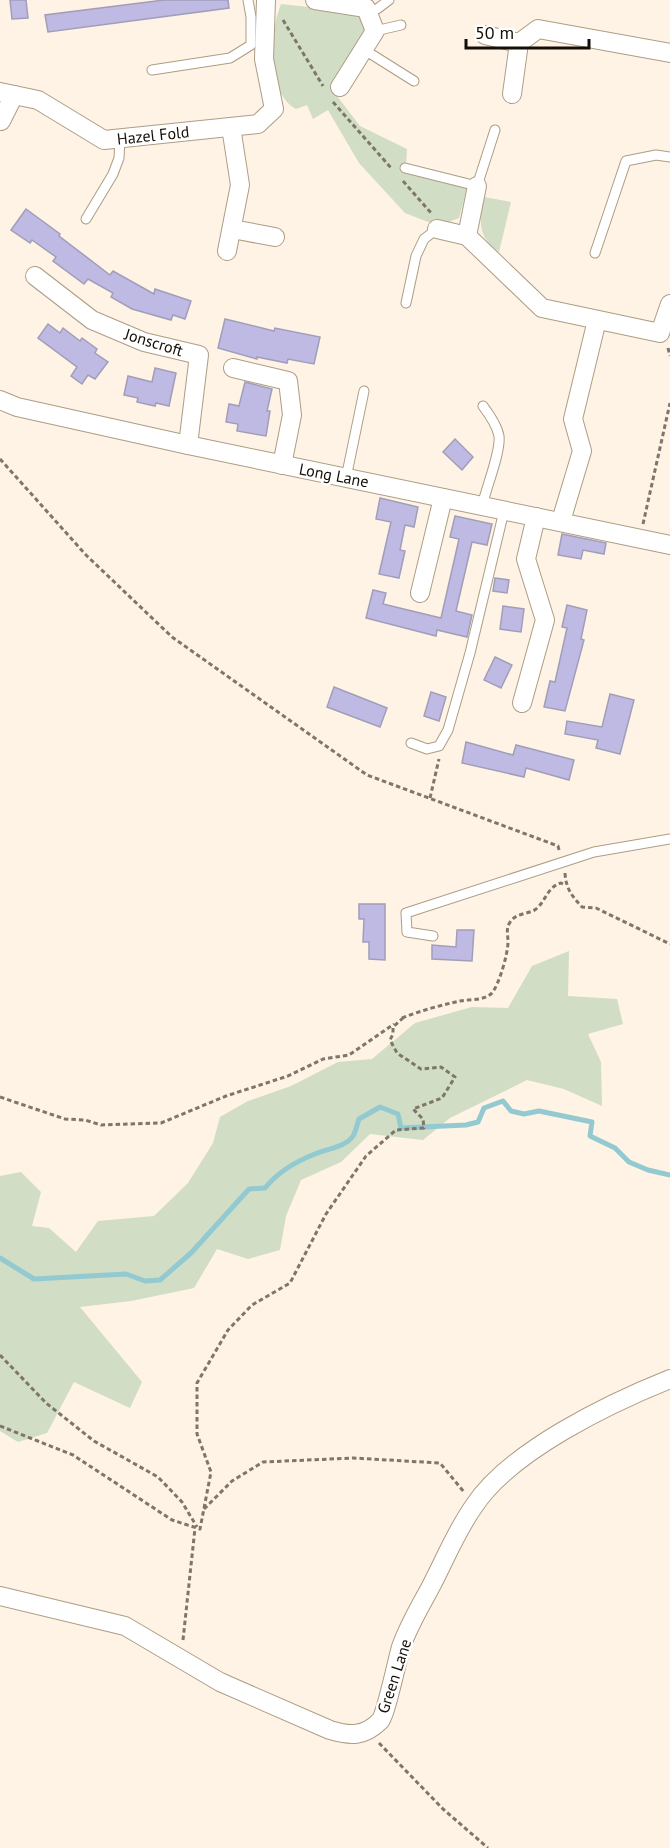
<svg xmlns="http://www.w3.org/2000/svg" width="670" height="1848" viewBox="0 0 670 1848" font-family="'PT Sans',sans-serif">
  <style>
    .green { fill: #d1ddc5 }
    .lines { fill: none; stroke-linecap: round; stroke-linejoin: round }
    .stream { stroke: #93c9d0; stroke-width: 5 }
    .building { fill: #bfbae3; stroke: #a09eb9; stroke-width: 1.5 }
    .lane-casing { stroke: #ad9d85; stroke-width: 11 }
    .street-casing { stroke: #ad9d85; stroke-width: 20 }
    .path { stroke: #7e766a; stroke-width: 3; stroke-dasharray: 4.5 3; stroke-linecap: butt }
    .lane { stroke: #fff; stroke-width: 9 }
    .street { stroke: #fff; stroke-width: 18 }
    .labels { text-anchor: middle; stroke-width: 5; stroke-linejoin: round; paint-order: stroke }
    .street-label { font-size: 16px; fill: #140e06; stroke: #fff }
  </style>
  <rect width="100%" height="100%" fill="#fef3e4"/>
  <!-- green -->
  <g class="green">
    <path d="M281,4L363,13L369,40L340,87L337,96L360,126L407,149L406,168L468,184L459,218L446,223L428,222L405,213L359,163L328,110L313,119L307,105L296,109C265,91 270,32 281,4Z"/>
    <path d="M484,197L511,202L499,252C477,238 479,219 484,197Z"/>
    <path d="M569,951L568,996L617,999L623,1024L588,1034L601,1062L602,1106L564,1089L527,1080L450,1118L423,1140L370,1134L341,1162L301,1180L286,1216L280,1250L248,1259L217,1249L194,1288L131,1301L80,1307L142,1382L130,1408L74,1382L47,1433L18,1442L0,1431V1176L21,1172L41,1192L32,1226L49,1228L76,1252L98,1221L154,1216L188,1183L213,1143L220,1117L248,1101L291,1086L338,1062L372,1059L415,1023L472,1007L508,1008L532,966Z"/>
  </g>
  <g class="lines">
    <!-- stream -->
    <path class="stream" d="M0,1258L34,1279L126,1274L145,1281L160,1280L191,1253L249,1189L265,1188C277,1173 297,1161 315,1154C326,1149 346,1147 353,1136C356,1131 357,1124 359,1119L380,1107L398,1114L401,1128L466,1125L478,1122L484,1108L503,1101L511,1111L524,1114L539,1111L592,1122L590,1136L615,1148L629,1162L648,1170L670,1175"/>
  </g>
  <!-- building -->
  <g class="building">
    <path d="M10,0H26L28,18L12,19Z"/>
    <path d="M164,0H228L229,8L48,32L45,15Z"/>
    <path d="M26,209L60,234L59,236L110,275L113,271L154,294L155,289L191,301L185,319L173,315L171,320L132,309L111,297L113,293L88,279L84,284L53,261L56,257L32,240L30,243L11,230Z"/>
    <path d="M225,319L274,331L275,328L320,337L314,364L288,359L287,363L257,357V359L218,348Z"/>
    <path d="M48,324L60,333L63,328L80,341L82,338L97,349L95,353L108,362L95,379L88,375L82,384L71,376L77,367L38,338Z"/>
    <path d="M155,368L176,373L169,406L156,403L155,406L137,402L138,398L124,395L128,376L152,382Z"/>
    <path d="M245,382L272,389L267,411H270L266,436L237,431L238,424L226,422L229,404L239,406Z"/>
    <path d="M455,439L473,457L462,470L443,452Z"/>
    <path d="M380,498L418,507L414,527L405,525L400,550L405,551L399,578L379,574L391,522L376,519Z"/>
    <path d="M455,516L492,524L487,545L472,542L456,611L472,615L467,637L437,630L436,636L366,618L373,590L386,593L383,604L441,618L459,539L450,537Z"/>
    <path d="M562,534L606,543L604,554L583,550L581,559L558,555Z"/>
    <path d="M495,578L509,580L507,593L493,591Z"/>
    <path d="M567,605L587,610L581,639L584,640L565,711L544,707L550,681L555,682L567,628L562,627Z"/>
    <path d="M503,606L524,609L521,632L500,629Z"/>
    <path d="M495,657L512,665L501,688L484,680Z"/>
    <path d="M334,687L387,708L380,727L327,707Z"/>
    <path d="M431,692L446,697L439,721L424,716Z"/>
    <path d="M610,694L634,700L620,754L596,748L598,740L565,734L567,721L602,727Z"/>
    <path d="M466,742L513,755L516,745L574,760L569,780L526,768L524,777L462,763Z"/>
    <path d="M359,904H385V960L369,959V942H363L364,919H359Z"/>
    <path d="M457,930H474L472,961L432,959V945L456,947Z"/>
  </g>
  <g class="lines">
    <defs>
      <g id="lane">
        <path d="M368,13L377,9L389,0"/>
        <path d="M375,31L401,25"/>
        <path d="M363,49L414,81"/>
        <path d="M152,70L230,58L251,45V17L248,0"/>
        <path d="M405,168L477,186L495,130"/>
        <path d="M86,219L113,174L119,158L120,139"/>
        <path d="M595,253L626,161L656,155L670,157"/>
        <path d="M406,303L416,256L424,239L437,229"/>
        <path d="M346,478L364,391"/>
        <path d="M482,506C486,488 501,452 499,436C497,425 489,414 483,406"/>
        <path d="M411,743L427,749L439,746L448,730L470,653L504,511"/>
        <path d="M433,936L407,932L406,913L594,852L670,839"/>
      </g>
      <g id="street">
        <path d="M315,0L366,8L375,31L340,87"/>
        <path d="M485,35L519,43"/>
        <path d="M0,92L38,100L104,140L258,124L274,109L264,59L266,0"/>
        <path d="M512,94L519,43L538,29L670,53"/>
        <path d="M1,121L14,95"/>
        <path d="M232,229L275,237"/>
        <path d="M437,229L467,236L542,308L660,333L670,304"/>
        <path d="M467,236L477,186"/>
        <path d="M227,251L240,185L231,127"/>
        <path d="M35,276L92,320L144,342L199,355L188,445"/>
        <path d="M233,368L288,381L292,415L282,465"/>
        <path d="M0,400L17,407L188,445L670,545"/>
        <path d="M561,521L582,451L573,419L597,320"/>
        <path d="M420,593L443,498"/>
        <path d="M522,703L545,620L526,559L536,517"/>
        <path d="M0,1596L125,1626L220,1682L330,1730C350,1736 364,1737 380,1721C386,1714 397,1661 401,1647C408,1627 419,1608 429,1590C444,1562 456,1531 474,1506C510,1451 610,1403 670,1379"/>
      </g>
    </defs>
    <!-- lane casing -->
    <use href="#lane" class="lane-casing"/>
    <!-- street casing -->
    <use href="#street" class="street-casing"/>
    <!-- path -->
    <g class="path">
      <path d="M283,20L323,86"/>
      <path d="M333,102L392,169"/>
      <path d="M403,181L432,214"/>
      <path d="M668,348L670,356"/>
      <path d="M0,459L86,555L172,637L367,775L558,846L559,850"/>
      <path d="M643,524L670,403"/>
      <path d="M430,798L439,759"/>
      <path d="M565,873C566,889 572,896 582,907L596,908L670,944"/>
      <path d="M402,1018C420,1011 441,1005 460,1001C470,999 482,1001 491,994C499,986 508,953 508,942C508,935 506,930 509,924C515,912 528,915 536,909C546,901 547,887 561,883L565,885"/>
      <path d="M0,1097L65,1119L85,1120L101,1125L161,1123L226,1096L288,1076L323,1059L349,1055L394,1024"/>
      <path d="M0,1355L46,1403L94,1441L158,1477L182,1502L197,1527"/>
      <path d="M0,1426L73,1455L172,1520L200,1529L211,1472L197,1434V1383L228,1330L252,1305L290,1283L326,1214L366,1156L396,1130L424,1128L423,1119L413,1109L442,1098L455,1077L441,1067L421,1069L397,1053L390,1040L393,1034V1027L403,1018"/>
      <path d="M204,1509L232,1481L263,1462L353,1458L440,1463L464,1492"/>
      <path d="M183,1640L195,1528"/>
      <path d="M379,1743L443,1809L488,1848"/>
    </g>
    <!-- lane -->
    <use href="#lane" class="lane"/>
    <!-- street -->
    <use href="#street" class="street"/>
  </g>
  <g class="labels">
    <!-- street labels -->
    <g class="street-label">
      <text transform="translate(153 135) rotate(-6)" y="6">Hazel Fold</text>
      <text transform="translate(154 342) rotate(17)" y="6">Jonscroft</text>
      <text transform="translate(334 475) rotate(11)" y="6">Long Lane</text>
      <text transform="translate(394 1676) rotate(-72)" y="6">Green Lane</text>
    </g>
  </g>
  <!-- scale -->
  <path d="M466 39v9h123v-9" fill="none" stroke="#140e06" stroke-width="3"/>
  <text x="475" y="39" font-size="18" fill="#140e06" stroke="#ffffff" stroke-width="4.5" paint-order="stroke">50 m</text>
</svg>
